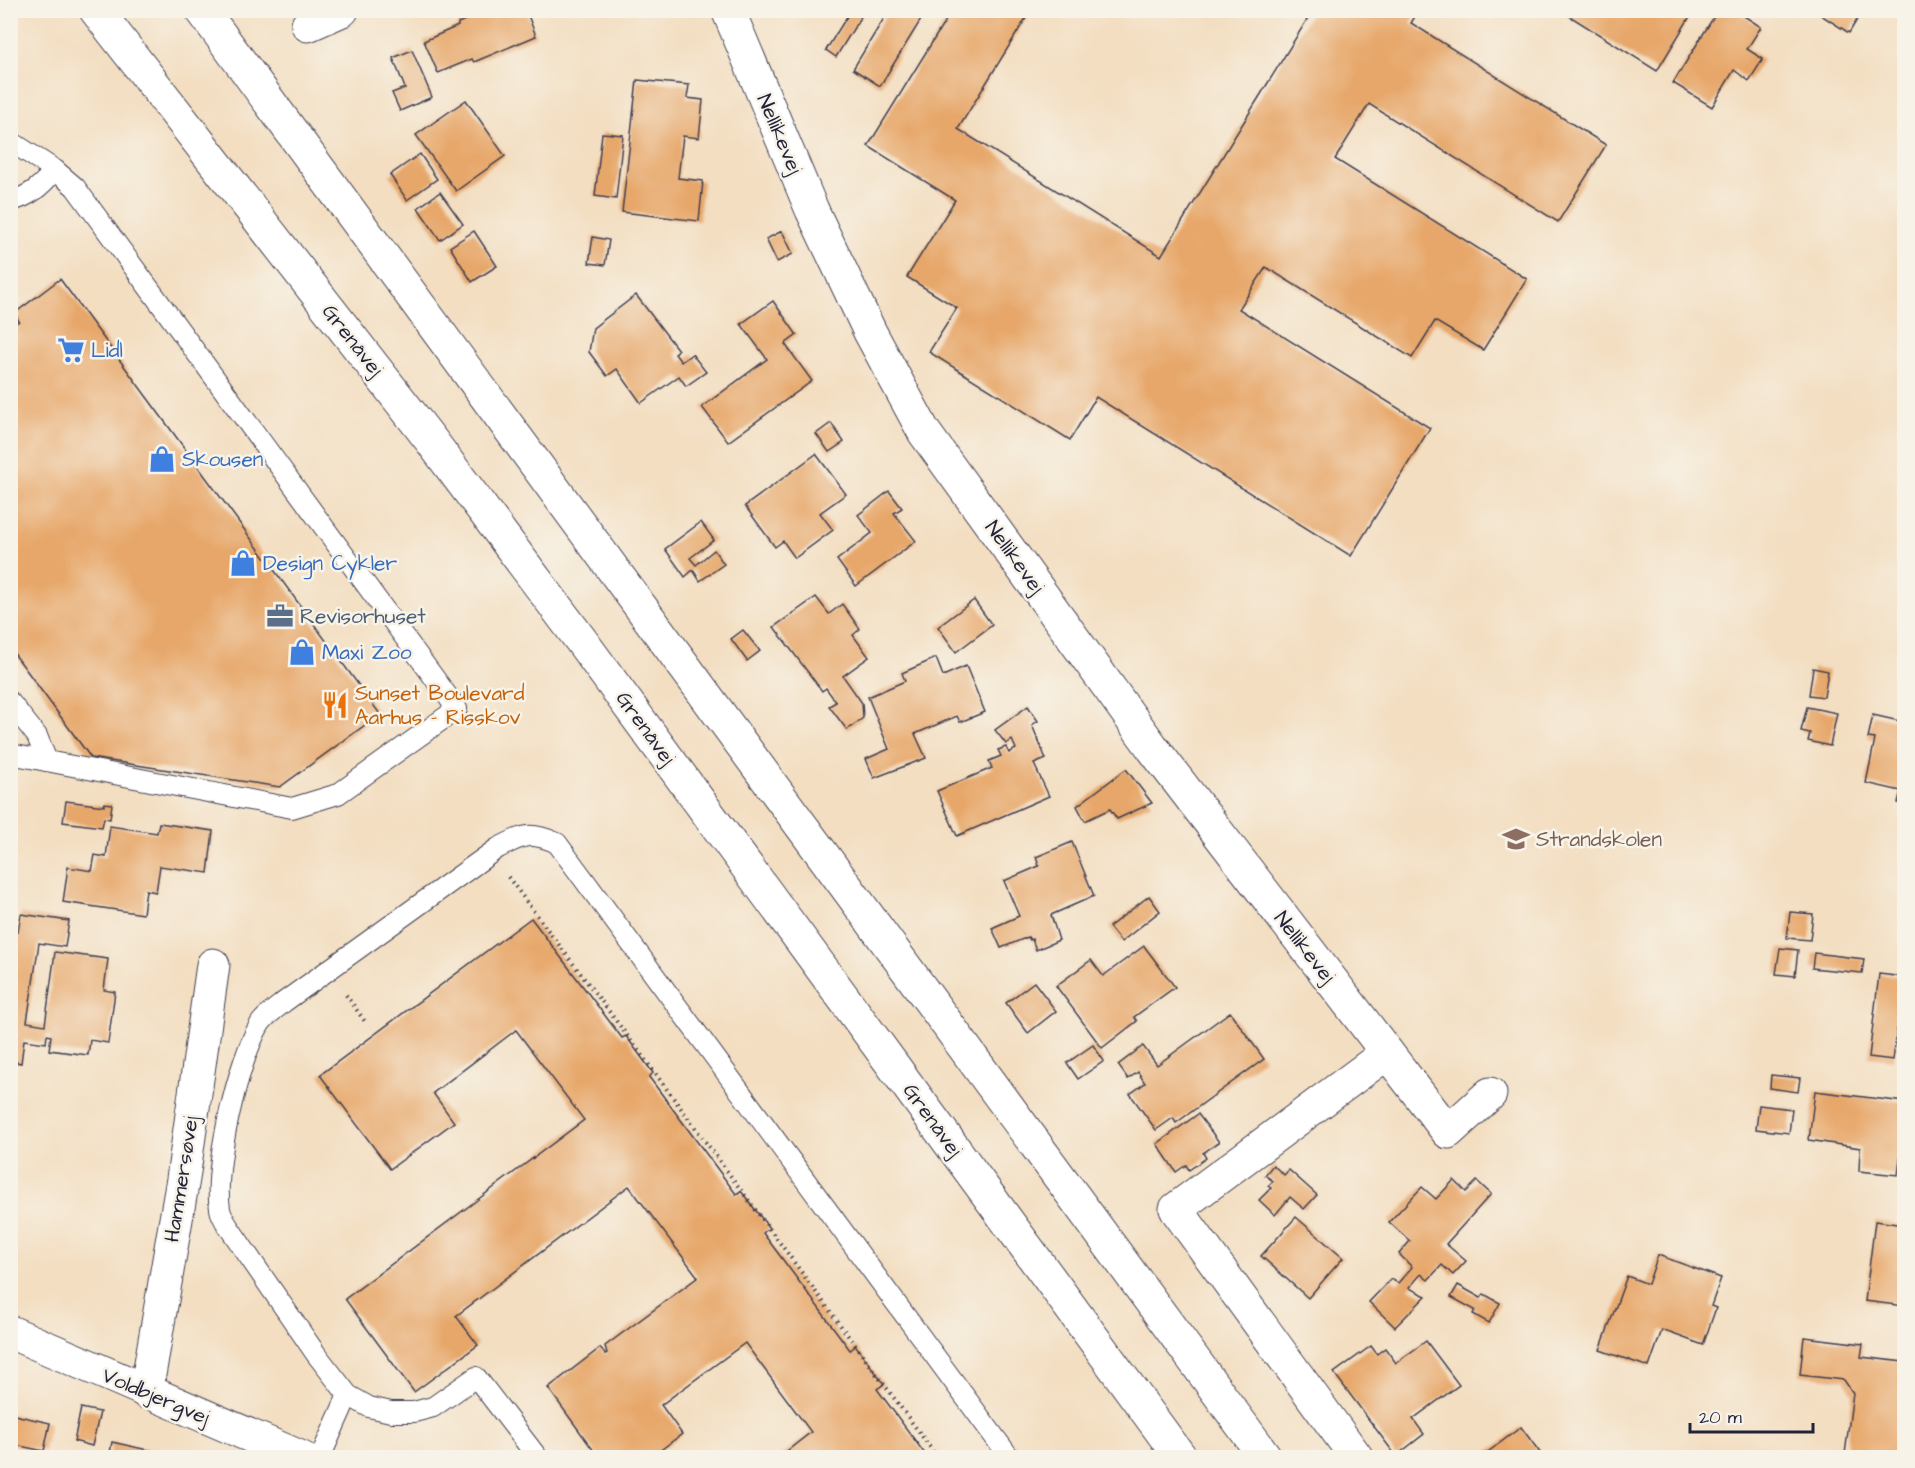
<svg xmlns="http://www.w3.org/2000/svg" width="1915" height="1468" viewBox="0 0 1915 1468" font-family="'Architects Daughter',sans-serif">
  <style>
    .building { fill: #e7a76a }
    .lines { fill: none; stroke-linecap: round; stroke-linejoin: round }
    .service-casing { stroke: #413e4f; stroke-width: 22 }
    .minor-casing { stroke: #413e4f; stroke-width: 35 }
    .secondary-casing { stroke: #413e4f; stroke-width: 35 }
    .path { stroke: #413e4f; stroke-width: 4; stroke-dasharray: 1.5 4.5; stroke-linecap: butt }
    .service { stroke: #fff; stroke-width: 20 }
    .minor { stroke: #fff; stroke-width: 33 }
    .secondary { stroke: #fff; stroke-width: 33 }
    .labels { text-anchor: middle; stroke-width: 5; stroke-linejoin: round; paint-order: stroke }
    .street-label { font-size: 21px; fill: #22223b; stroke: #f7f3e8 }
    .shop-label { font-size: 21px; fill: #366cbe; stroke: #f7f3e8; text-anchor: start }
    .service-label { font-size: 21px; fill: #4e5e75; stroke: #f7f3e8; text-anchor: start }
    .food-label { font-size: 21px; fill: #c56008; stroke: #f7f3e8; text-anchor: start }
    .education-label { font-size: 21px; fill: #785e54; stroke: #f7f3e8; text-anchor: start }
  </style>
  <rect width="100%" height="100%" fill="#f7f3e8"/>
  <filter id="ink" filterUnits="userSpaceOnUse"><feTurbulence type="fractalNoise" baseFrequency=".0167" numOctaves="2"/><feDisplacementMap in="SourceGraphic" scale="12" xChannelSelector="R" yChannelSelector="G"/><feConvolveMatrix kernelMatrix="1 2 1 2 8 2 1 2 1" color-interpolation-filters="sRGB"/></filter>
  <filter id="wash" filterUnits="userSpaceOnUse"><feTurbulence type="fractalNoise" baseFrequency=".008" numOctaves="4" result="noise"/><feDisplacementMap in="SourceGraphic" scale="24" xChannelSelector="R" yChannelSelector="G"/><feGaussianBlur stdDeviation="1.35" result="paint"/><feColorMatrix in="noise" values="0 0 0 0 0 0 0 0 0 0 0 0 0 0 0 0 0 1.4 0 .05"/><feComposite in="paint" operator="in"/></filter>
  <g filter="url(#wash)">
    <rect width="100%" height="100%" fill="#f3dec1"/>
    <g id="blocks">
      <!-- building -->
      <g class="building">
        <path d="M488,10H526L536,36L474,62L472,59L438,73L424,41L458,26V23Z"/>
        <path d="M851,10H865L836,57L826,50Z"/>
        <path d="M889,10H927L880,86L853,69Z"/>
        <path d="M952,10H1031L958,129L1161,256L1313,10H1419L1411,23L1606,145L1558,222L1369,104L1335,159L1527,279L1483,350L1435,321L1412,358L1266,267L1239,309L1430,428L1351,556L1096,397L1070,440L929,352L957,308L907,277L955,200L868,146Z"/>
        <path d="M1560,10H1694L1657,71Z"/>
        <path d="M1718,10H1735L1761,27L1747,49L1763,59L1749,81L1734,70L1712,107L1673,83Z"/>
        <path d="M1813,10H1863L1849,33Z"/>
        <path d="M412,50L432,97L400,111L392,93L405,88L393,58Z"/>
        <path d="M637,80L689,85L687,98L703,100L699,138L683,136L678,178L703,181L699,221L622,212Z"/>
        <path d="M466,100L505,156L456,191L416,135Z"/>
        <path d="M602,133L623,135L616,199L595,196Z"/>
        <path d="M420,154L437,179L407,200L390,175Z"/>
        <path d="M440,192L463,224L440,240L418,208Z"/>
        <path d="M474,231L497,266L472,282L450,247Z"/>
        <path d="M782,231L793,254L777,262L766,239Z"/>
        <path d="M593,237L609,240L605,265L589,263Z"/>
        <path d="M60,279L380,714L280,787L91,758L10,648V327L19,321L15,313Z"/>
        <path d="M636,295L678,350L675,354L681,362L692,354L706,372L686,386L679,376L641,403L617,369L607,376L589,352L593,328Z"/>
        <path d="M773,301L797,335L785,344L812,381L728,442L702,407L767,359L741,324Z"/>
        <path d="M831,423L844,442L829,452L816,434Z"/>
        <path d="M816,454L846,494L820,513L833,530L795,558L783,541L775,547L745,506Z"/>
        <path d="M889,491L902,508L894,513L916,541L856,586L837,560L872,533L858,515Z"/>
        <path d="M701,522L714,540L690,558L696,565L714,550L724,564L700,581L693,570L685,577L665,549Z"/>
        <path d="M816,597L829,614L842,604L860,629L853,635L869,657L843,676L862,703L863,718L847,730L829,706L836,702L826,688L822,691L774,627Z"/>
        <path d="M974,600L992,625L956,652L938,627Z"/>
        <path d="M743,630L760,651L747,661L731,639Z"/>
        <path d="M936,658L943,676L966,666L985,712L960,722L957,716L915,734L926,758L874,778L866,759L889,749L868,697L905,681L902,673Z"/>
        <path d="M1813,668L1828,671L1824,697L1809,695Z"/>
        <path d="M1028,706L1038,721L1032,725L1046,759L1034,764L1049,796L957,836L937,791L992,768L989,761L1001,756L998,750L1006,747L1009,753L1016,749L1012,740L1006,744L995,730Z"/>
        <path d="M1807,707L1837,713L1830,746L1808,741L1810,733L1801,731Z"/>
        <path d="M1873,715L1904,722V804L1898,803L1901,791L1866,783L1875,739L1868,738Z"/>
        <path d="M1126,769L1152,803L1117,819L1110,809L1085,821L1077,806Z"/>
        <path d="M66,801L104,806V803L112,804L110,819L104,818L102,827L63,822Z"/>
        <path d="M159,823L213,831L208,873L160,866L156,892L146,890L143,914L63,902L68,867L92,871L95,855L106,857L110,826L157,833Z"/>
        <path d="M1072,842L1094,896L1051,915L1059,940L1036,950L1032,939L1030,940L1028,937L1001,948L992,928L1019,916L1004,881L1039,866L1036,857Z"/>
        <path d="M1149,896L1160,911L1121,942L1109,927Z"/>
        <path d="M1790,912L1813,914L1810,940L1787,938Z"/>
        <path d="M21,914L69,921L65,947L39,943L27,1022L45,1025L55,952L108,959L104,990L115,992L108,1043L90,1040L88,1055L49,1050L51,1036L47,1035L46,1043L24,1040L21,1063L10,1061V931L18,932Z"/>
        <path d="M1903,915H1904V935H1901Z"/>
        <path d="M531,918L622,1038L626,1036L653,1073L649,1077L736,1194L741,1191L769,1228L763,1233L850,1350L856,1346L884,1384L877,1389L928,1458H778L811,1432L745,1343L661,1405L682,1434L650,1458H599L548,1388L600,1348L605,1354L607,1353L605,1346L698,1277L629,1186L456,1316L478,1345L414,1392L345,1299L584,1120L516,1030L433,1093L454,1122L390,1169L320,1075Z"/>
        <path d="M1144,946L1175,987L1134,1017L1137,1021L1102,1048L1056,986L1091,960L1103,976Z"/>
        <path d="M1780,948L1798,950L1795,976L1776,974Z"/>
        <path d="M1814,953L1864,959L1862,973L1812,968Z"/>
        <path d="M1879,974L1904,977V1030L1897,1029L1893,1060L1869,1057Z"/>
        <path d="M1034,982L1056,1011L1028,1033L1006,1003Z"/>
        <path d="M1230,1012L1264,1059L1176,1123L1173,1118L1156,1130L1130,1094L1145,1083L1138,1072L1128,1079L1118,1065L1143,1046L1157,1065Z"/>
        <path d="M1093,1045L1104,1061L1078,1079L1067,1063Z"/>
        <path d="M1771,1075L1800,1078L1798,1092L1770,1088Z"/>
        <path d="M1815,1091L1904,1102V1153H1901L1898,1175L1859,1171L1860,1148L1809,1140Z"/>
        <path d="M1759,1105L1792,1109L1789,1133L1756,1129Z"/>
        <path d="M1198,1114L1219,1142L1203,1153L1206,1158L1189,1170L1186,1165L1176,1172L1157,1144Z"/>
        <path d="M1273,1165L1284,1175L1289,1170L1317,1195L1304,1209L1290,1197L1275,1215L1259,1200L1271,1188L1268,1186L1273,1181L1265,1175Z"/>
        <path d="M1454,1180L1466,1192L1477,1181L1491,1194L1446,1244L1466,1261L1453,1275L1442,1265L1428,1280L1421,1274L1409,1288L1426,1296L1395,1327L1369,1302L1391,1279L1398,1283L1412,1267L1399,1254L1410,1241L1389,1222L1422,1187L1436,1199Z"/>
        <path d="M1296,1217L1343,1258L1308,1298L1261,1256Z"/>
        <path d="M1875,1221L1904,1225V1306L1865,1301Z"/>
        <path d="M1658,1255L1721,1278L1711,1306L1716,1308L1703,1345L1662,1330L1649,1367L1600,1350L1627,1276L1648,1284Z"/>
        <path d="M1458,1285L1481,1298L1484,1294L1500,1303L1489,1323L1473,1314L1475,1310L1451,1297Z"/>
        <path d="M1804,1337L1863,1344L1861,1357L1904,1362V1410L1901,1445H1904V1458H1874L1845,1454L1853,1393L1844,1380L1800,1375Z"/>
        <path d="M1426,1341L1459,1385L1413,1419L1424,1434L1396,1456L1334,1373L1371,1346L1377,1354L1385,1348L1396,1363Z"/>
        <path d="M81,1408L100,1412L92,1446L74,1441Z"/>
        <path d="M10,1414L50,1423L44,1451L10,1444Z"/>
        <path d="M1521,1427L1544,1458H1480Z"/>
        <path d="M112,1442L157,1452L156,1458H109Z"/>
        <path d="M1742,1454L1759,1456V1458H1741Z"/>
      </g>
    </g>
  </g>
  <g filter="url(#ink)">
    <use href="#blocks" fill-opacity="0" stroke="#413e4f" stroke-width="1.5"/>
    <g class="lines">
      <defs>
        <g id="service">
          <path d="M10,141L55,170"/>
          <path d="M10,201C30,197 42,185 55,170L75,187L457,709L338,794L292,808L10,754"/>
          <path d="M10,702L37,736L47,761"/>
          <path d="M320,1458L348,1395"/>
          <path d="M538,1458L476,1377L433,1407L414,1412H391L369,1407L348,1395L316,1354L230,1229C226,1223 221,1216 220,1209C213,1167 238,1061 260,1024C265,1016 276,1009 284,1002L498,848C524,835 529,831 557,843L1010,1458"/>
        </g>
        <g id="minor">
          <path d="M728,10L812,210L870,332L924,432L1152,747L1448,1132L1490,1094"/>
          <path d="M308,25L342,10"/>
          <path d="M10,1332L302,1458"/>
          <path d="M146,1392L183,1179L213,965"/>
          <path d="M1357,1458L1176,1209L1387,1053"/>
        </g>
        <g id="secondary">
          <path d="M96,10L430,439L580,639L1181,1458"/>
          <path d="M202,10L1266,1458"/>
        </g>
      </defs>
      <!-- service casing -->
      <use href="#service" class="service-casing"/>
      <!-- minor casing -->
      <use href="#minor" class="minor-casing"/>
      <!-- secondary casing -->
      <use href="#secondary" class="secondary-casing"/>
      <!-- path -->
      <g class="path">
        <path d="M508,877L641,1054L938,1458"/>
        <path d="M346,995L366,1023"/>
      </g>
      <!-- service -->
      <use href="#service" class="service"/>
      <!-- minor -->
      <use href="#minor" class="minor"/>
      <!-- secondary -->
      <use href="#secondary" class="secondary"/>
    </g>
  </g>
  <!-- icons -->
  <defs>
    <symbol id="supermarket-bare" viewBox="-9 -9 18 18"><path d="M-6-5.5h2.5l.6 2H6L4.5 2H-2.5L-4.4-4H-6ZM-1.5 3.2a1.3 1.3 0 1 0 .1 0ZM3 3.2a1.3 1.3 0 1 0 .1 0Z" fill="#3f7fe0" stroke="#f7f3e8" stroke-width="2.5" paint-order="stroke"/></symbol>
    <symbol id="shop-bare" viewBox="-9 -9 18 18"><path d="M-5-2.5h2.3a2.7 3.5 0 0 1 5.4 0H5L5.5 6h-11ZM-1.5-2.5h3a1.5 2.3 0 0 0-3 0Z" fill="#3f7fe0" stroke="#f7f3e8" stroke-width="2.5" paint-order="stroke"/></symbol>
    <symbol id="office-bare" viewBox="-9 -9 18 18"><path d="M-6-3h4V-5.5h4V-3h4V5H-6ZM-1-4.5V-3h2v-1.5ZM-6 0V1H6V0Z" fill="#5c6f8a" stroke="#f7f3e8" stroke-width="2.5" paint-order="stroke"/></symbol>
    <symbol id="restaurant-bare" viewBox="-9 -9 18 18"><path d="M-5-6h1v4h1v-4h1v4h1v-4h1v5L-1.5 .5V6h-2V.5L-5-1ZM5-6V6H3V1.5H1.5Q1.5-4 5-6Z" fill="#e8710a" stroke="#f7f3e8" stroke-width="2.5" paint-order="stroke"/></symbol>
    <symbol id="school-bare" viewBox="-9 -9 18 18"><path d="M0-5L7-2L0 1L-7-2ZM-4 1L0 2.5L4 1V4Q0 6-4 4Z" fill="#8d6e63" stroke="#f7f3e8" stroke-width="2.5" paint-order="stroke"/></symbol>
  </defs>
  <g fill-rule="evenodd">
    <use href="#supermarket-bare" x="52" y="331" width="38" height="38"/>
    <use href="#shop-bare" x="143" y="440" width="38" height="38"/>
    <use href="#shop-bare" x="224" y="544" width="38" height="38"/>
    <use href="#office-bare" x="261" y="597" width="38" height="38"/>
    <use href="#shop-bare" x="283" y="633" width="38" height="38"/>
    <use href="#restaurant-bare" x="316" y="686" width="38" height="38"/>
    <use href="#school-bare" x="1497" y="820" width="38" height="38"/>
  </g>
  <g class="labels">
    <!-- street labels -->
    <g class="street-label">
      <text transform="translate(780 134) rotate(67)" y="7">Nellikevej</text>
      <text transform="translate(353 340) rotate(52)" y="7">Grenåvej</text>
      <text transform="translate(1015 557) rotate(54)" y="7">Nellikevej</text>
      <text transform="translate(646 728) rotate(54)" y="7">Grenåvej</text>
      <text transform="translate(1305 947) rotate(52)" y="7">Nellikevej</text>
      <text transform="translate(933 1120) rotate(54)" y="7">Grenåvej</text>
      <text transform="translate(181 1179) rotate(-81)" y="7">Hammersøvej</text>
      <text transform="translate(156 1396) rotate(23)" y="7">Voldbjergvej</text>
    </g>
    <!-- shop labels -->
    <g class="shop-label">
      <text x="91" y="357">Lidl</text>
      <text x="182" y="466">Skousen</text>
      <text x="263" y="570">Design Cykler</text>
      <text x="322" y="659">Maxi Zoo</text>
    </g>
    <!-- service labels -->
    <g class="service-label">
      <text x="300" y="623">Revisorhuset</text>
    </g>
    <!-- food labels -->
    <g class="food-label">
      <text x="355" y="700">Sunset Boulevard<tspan x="355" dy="24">Aarhus - Risskov</tspan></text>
    </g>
    <!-- education labels -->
    <g class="education-label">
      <text x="1536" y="846">Strandskolen</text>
    </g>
  </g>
  <!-- margin -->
  <rect width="1915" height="1468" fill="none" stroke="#f7f3e8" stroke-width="36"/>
  <!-- scale -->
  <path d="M1690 1423v9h123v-9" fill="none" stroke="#22223b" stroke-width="3"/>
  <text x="1699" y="1423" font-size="18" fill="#22223b" stroke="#f7f3e8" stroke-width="4.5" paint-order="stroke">20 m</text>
</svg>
